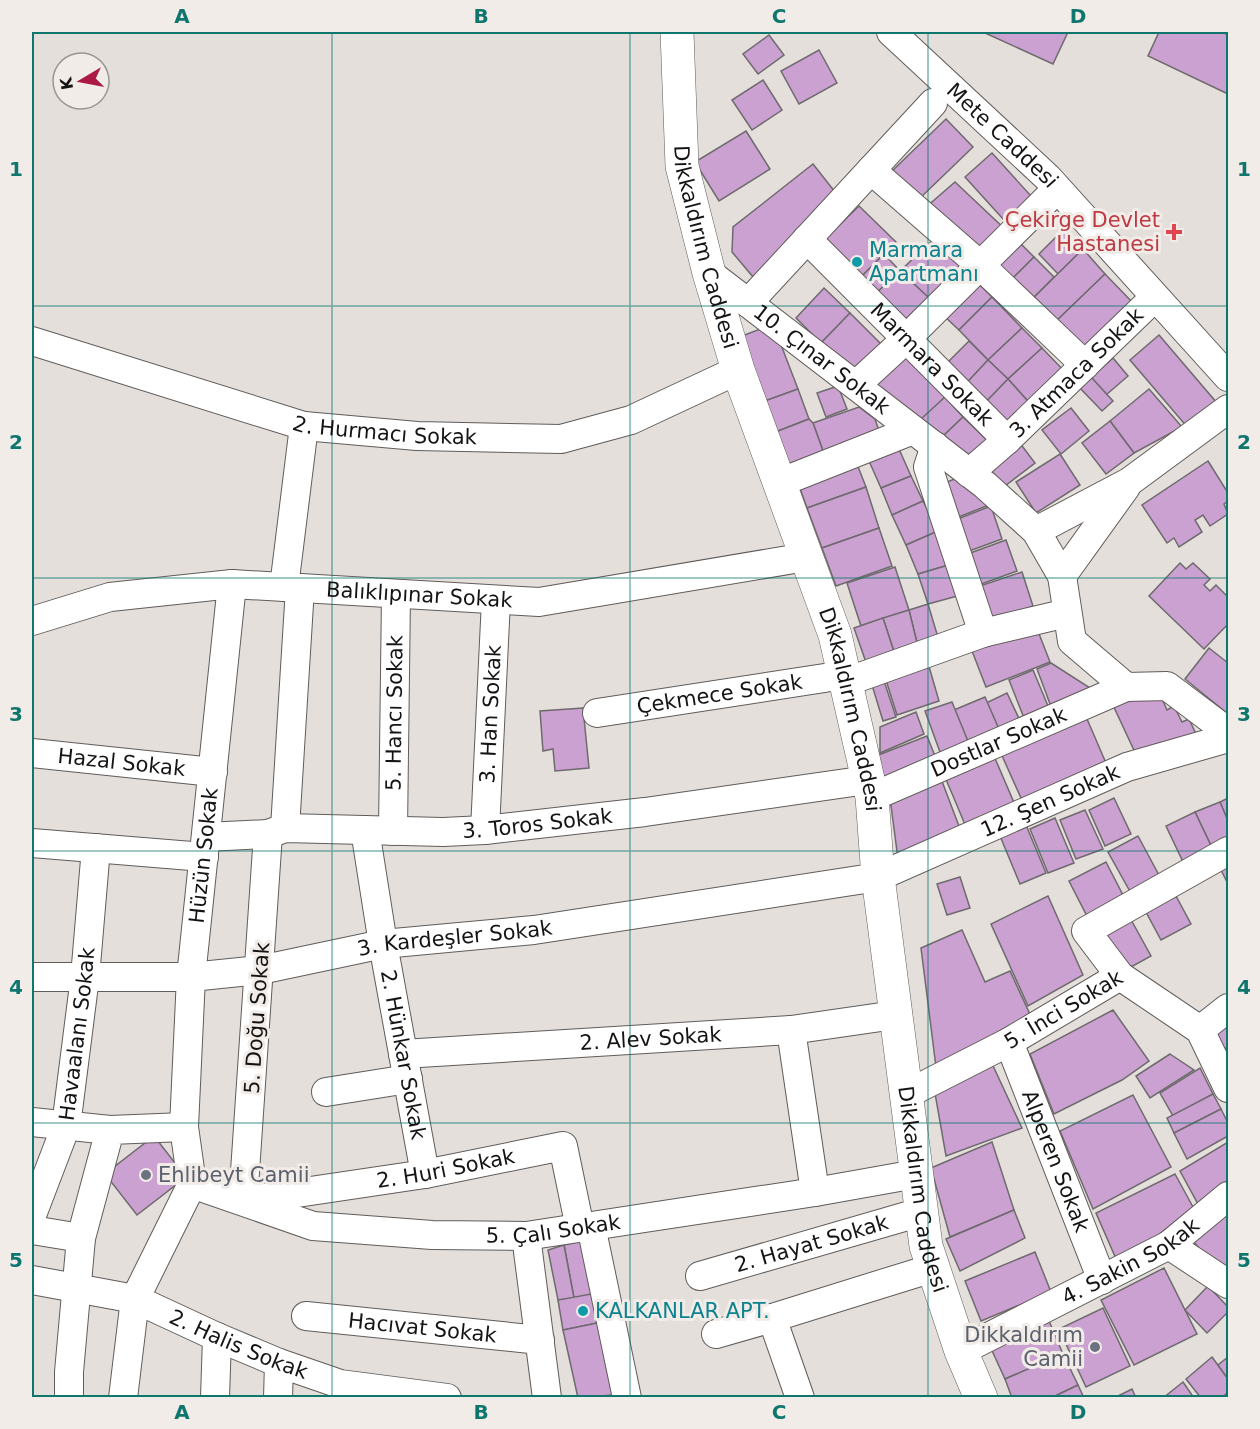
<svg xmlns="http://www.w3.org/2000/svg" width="1260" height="1429" viewBox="0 0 1260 1429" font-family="'DejaVu Sans',sans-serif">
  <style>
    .building { fill: #cba1d1; stroke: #6e6a6e; stroke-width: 1.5 }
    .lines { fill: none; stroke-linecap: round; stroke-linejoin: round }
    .minor-casing { stroke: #615c59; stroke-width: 30 }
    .major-casing { stroke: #615c59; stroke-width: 34 }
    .minor { stroke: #fff; stroke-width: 28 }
    .major { stroke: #fff; stroke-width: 33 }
    .grid { fill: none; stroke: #0f766e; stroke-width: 1.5; stroke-opacity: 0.55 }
    .health-dot { fill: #e0444e; stroke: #f1ece8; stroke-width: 2 }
    .culture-dot { fill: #0f9aa8; stroke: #f1ece8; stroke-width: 2 }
    .worship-dot { fill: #6b7280; stroke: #f1ece8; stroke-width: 2 }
    .labels { text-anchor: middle; stroke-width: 6; stroke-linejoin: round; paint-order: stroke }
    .street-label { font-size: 21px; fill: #161413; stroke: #f1ece8 }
    .health-label { font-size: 21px; fill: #be3a42; stroke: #f1ece8; text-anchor: end }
    .culture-label { font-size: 21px; fill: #0d838f; stroke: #f1ece8; text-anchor: start }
    .worship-label { font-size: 21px; fill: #5b616d; stroke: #f1ece8; text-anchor: start }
    .neatline { fill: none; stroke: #0f766e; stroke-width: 2 }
    .grid-label { font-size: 20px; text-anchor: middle; font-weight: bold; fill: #0f766e }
  </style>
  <rect width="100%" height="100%" fill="#e4dfdb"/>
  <!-- building -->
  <g class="building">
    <path d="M983,32H1068L1053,64Z"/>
    <path d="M1159,32H1222L1228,35V94L1148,56Z"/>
    <path d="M769,35L784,55L758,74L743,54Z"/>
    <path d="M819,50L837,83L799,104L781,71Z"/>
    <path d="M763,80L782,110L752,130L732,100Z"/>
    <path d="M946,119L973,147L918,200L891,172Z"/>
    <path d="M746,131L770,169L719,201L695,162Z"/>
    <path d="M992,153L1040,206L1013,230L965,177Z"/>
    <path d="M813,164L835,192L754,278L732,252L733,227Z"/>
    <path d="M955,182L1008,232L978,261L925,208Z"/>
    <path d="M859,206L896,242L857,281L821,243Z"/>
    <path d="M1064,229L1083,249L1058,274L1039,254Z"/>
    <path d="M1012,235L1034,257L1007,284L985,262Z"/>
    <path d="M935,238L961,265L929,298L900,271Z"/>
    <path d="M1083,249L1105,274L1050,327L1027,304Z"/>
    <path d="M884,254L900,271L872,297L857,281Z"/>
    <path d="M1034,257L1054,277L1027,304L1007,284Z"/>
    <path d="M900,271L929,298L898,326L872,297Z"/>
    <path d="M1105,274L1135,305L1080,358L1050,327Z"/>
    <path d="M976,281L992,297L959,330L943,315Z"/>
    <path d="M824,288L850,313L821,343L796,318Z"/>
    <path d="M992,297L1022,328L988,360L959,330Z"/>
    <path d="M850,313L884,347L854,376L821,343Z"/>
    <path d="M773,324L798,389L762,402L737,338Z"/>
    <path d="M1022,328L1042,348L1008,379L988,360Z"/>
    <path d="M1159,335L1217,403L1188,428L1130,360Z"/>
    <path d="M969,341L988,360L960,390L940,370Z"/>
    <path d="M1042,348L1068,375L1034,408L1008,379Z"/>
    <path d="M903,354L945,397L915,426L873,382Z"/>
    <path d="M1113,358L1128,376L1106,395L1091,377Z"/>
    <path d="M988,360L1008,379L979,409L960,390Z"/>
    <path d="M1091,377L1113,401L1102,411L1079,387Z"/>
    <path d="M1008,379L1034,408L1006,437L979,409Z"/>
    <path d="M838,386L847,409L826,417L817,393Z"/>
    <path d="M798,389L809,419L773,433L762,402Z"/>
    <path d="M1149,389L1182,427L1134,453L1110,421Z"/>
    <path d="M945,397L963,417L941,438L921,419Z"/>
    <path d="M859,407L875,419L879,431L823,451L813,423Z"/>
    <path d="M1071,408L1089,431L1061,454L1042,430Z"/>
    <path d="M963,417L993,446L971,469L941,438Z"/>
    <path d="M809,419L813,423L823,451L786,465L773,433Z"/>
    <path d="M1110,421L1134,453L1106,474L1082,443Z"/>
    <path d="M1016,438L1035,463L1001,489L982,463Z"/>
    <path d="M899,449L911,476L881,488L869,461Z"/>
    <path d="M1060,454L1080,485L1036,513L1016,482Z"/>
    <path d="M855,459L866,487L807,508L797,480Z"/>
    <path d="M1208,461L1228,493V501L1224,504L1228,514L1210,526L1203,515L1195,520L1202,532L1179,547L1174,538L1167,543L1142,505Z"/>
    <path d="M911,476L923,501L892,515L881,488Z"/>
    <path d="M962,476L994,503L951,520L937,486Z"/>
    <path d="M866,487L879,528L822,548L807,508Z"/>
    <path d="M923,501L938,531L906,545L892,515Z"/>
    <path d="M991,506L1002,539L961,554L950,522Z"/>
    <path d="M879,528L892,566L836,586L822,548Z"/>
    <path d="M938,531L952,564L918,574L906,545Z"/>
    <path d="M1006,540L1017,571L973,587L962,556Z"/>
    <path d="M1180,563L1186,569L1193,563L1210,579L1204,585L1210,591L1216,585L1228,597V624L1204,649L1149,596Z"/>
    <path d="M952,564L961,595L928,604L918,574Z"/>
    <path d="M895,567L909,610L861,626L847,583Z"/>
    <path d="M1022,572L1033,606L986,624L974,588Z"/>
    <path d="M928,604L940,644L919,651L909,610Z"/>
    <path d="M909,610L919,651L897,661L883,618Z"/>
    <path d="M883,618L897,661L869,671L854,628Z"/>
    <path d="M1036,626L1050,662L986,687L972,651Z"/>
    <path d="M1209,648L1228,663V714L1185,679Z"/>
    <path d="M928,663L939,701L897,715L885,677Z"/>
    <path d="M1051,663L1098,693L1053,712L1037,669Z"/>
    <path d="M1033,670L1051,713L1026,723L1009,680Z"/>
    <path d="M884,681L896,717L883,721L872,685Z"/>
    <path d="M1159,692L1167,710L1174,706L1182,722L1189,719L1196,734L1139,761L1112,703Z"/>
    <path d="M1007,693L1023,727L1002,736L986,703Z"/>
    <path d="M985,697L1002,736L972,751L954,710Z"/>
    <path d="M952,702L972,751L944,763L925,711Z"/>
    <path d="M583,708L589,768L555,771L553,749L543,751L540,711Z"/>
    <path d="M916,712L924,734L880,753V727Z"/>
    <path d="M1084,712L1109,770L1025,807L999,749Z"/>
    <path d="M927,736L939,766L888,786L876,756Z"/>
    <path d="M994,756L1018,812L969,834L945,777Z"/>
    <path d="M940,776L962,834L898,859L890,798Z"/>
    <path d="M1114,798L1131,834L1105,846L1089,810Z"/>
    <path d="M1228,798V821L1220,802Z"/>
    <path d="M1220,802L1228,821V845L1214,852L1195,812Z"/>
    <path d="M1085,810L1103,849L1076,859L1060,820Z"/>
    <path d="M1195,812L1214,852L1185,866L1166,826Z"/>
    <path d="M1055,818L1074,863L1048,873L1030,829Z"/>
    <path d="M1026,825L1046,873L1020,884L1000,836Z"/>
    <path d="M1138,836L1161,879L1132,895L1108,852Z"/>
    <path d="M1228,861V884L1219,866Z"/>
    <path d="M1106,862L1126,901L1089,920L1069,881Z"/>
    <path d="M960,877L970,908L947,915L937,884Z"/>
    <path d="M1048,896L1083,975L1028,1006L991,924Z"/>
    <path d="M1176,896L1191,924L1161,940L1146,912Z"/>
    <path d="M1129,916L1151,956L1122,972L1100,932Z"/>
    <path d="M962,930L985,982L1010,971L1034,1023L936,1067L921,948Z"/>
    <path d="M1113,1010L1149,1061L1122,1080L1054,1114L1030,1054Z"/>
    <path d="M1228,1020V1047L1220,1051L1212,1031Z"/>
    <path d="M1170,1054L1194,1070L1150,1098L1136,1076Z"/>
    <path d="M988,1055L1022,1128L946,1156L933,1082Z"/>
    <path d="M1200,1068L1213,1094L1173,1116L1160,1093Z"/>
    <path d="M1213,1094L1221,1109L1174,1133L1167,1118Z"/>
    <path d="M1133,1095L1171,1167L1093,1209L1060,1131Z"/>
    <path d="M1221,1109L1228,1123V1136L1187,1159L1174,1133Z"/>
    <path d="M154,1136L186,1177L137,1215L105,1174Z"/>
    <path d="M992,1142L1014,1210L950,1237L931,1168Z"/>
    <path d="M1228,1142V1180L1198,1204L1180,1171Z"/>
    <path d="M1175,1174L1193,1207L1141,1249L1117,1261L1096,1213Z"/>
    <path d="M1228,1207V1269L1221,1275L1189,1236Z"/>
    <path d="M1014,1210L1025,1238L960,1271L946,1239Z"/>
    <path d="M589,1239L602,1292L574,1298L564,1245Z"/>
    <path d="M564,1245L574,1298L558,1300L548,1250Z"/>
    <path d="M1035,1252L1051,1292L981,1321L965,1281Z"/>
    <path d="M1164,1268L1197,1334L1134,1365L1101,1300Z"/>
    <path d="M1208,1286L1228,1307V1312L1207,1333L1185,1310Z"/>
    <path d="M602,1292L607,1321L563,1330L558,1300Z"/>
    <path d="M1103,1308L1130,1366L1086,1387L1059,1329Z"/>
    <path d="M1047,1316L1063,1354L1005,1379L988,1342Z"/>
    <path d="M607,1321L624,1394L578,1398L563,1330Z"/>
    <path d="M1063,1354L1078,1385L1051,1398H1012L1005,1379Z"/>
    <path d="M1212,1357L1228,1379V1392L1222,1398H1201L1186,1379Z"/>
    <path d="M1228,1357V1379L1218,1365Z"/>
    <path d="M1183,1382L1194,1398H1163Z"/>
    <path d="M1078,1385L1084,1398H1051Z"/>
    <path d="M1132,1389L1136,1398H1114Z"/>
  </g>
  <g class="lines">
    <defs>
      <g id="minor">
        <path id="s1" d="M891,32L1048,178L1228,377"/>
        <path d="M871,170L980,265L1085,365"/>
        <path id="s2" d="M807,239L1007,440"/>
        <path id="s3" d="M709,273L985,485L1036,531L1062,576L1072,641L1126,687L1167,686L1228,732"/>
        <path d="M748,303L933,103"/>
        <path id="s4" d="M32,341L304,426L417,436L561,439L631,420L738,370"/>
        <path d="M856,385L905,340L1048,198"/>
        <path d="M935,446L928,467L983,633"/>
        <path id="s5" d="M969,473L1007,440L1155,297"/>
        <path d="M779,483L913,430"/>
        <path d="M1036,531L1129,482L1228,409"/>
        <path d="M1062,576L1126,487"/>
        <path d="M284,587L304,426"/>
        <path id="s6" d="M32,621L110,597L232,584L539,602L806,557"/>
        <path d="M846,682L983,633L1067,613"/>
        <path id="s7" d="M597,713L844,675"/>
        <path id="s8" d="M32,753L213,772"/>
        <path id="s9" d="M872,797L1126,687"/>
        <path d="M285,828L300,588"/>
        <path id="s10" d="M365,830L383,944L425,1174"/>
        <path id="s11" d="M485,830L496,600"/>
        <path id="s12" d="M393,831L396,594"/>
        <path id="s13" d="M268,834L243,1201L425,1174L563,1146L580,1228"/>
        <path id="s14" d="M206,837L268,834L285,828L443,832L485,830L645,812L867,780"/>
        <path d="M32,843L204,857"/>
        <path d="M1228,851L1086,931L1120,976L1200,1030L1228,1088"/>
        <path id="s15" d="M32,977H191L260,970L383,944L534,930L878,877L1127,767L1228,738"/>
        <path d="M791,1030L815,1192"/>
        <path d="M1200,1030L1228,1008"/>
        <path id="s16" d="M1009,1042L1102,1280"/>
        <path id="s17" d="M403,1054L791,1030L895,1015"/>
        <path d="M326,1092L408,1079"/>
        <path id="s18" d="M907,1094L1009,1042L1120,976"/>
        <path d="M32,1122L110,1130"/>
        <path id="s19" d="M192,1184L313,1226L432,1235L526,1236L815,1192L916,1174"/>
        <path id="s20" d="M32,1215L66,1126L85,977L96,848"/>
        <path d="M591,1226L627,1398"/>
        <path d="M32,1230L81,1238"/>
        <path d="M526,1236L547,1398"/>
        <path d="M1169,1245L1228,1284"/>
        <path id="s21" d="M700,1276L921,1212"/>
        <path id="s22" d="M32,1280L135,1299L217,1337L279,1363L340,1384L447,1398"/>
        <path id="s23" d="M306,1316L540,1340"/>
        <path d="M716,1334L772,1318"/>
        <path id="s24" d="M961,1351L1169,1245L1228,1196"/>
        <path d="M69,1398V1372L81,1238L110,1130L184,1127"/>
        <path id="s25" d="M123,1398L135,1299L192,1184L184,1127L191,977L232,584"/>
        <path d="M215,1398L217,1337"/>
        <path d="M278,1398L279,1363"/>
        <path d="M800,1398L772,1318L933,1268"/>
      </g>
      <g id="major">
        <path id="s26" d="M677,32L682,166L709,273L738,370L835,635L872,797L878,877L926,1246L961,1351L981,1398"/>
      </g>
    </defs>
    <!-- minor casing -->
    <use href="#minor" class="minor-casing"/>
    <!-- major casing -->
    <use href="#major" class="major-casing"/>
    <!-- minor -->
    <use href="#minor" class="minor"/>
    <!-- major -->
    <use href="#major" class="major"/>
  </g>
  <!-- grid -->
  <path class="grid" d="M332,32V1398M630,32V1398M928,32V1398M32,306H1228M32,578H1228M32,851H1228M32,1123H1228"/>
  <!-- markers -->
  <path class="health-dot" d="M1171 223h6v6h6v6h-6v6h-6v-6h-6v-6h6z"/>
  <g class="culture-dot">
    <circle cx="857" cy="262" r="6"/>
    <circle cx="583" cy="1311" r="6"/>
  </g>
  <g class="worship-dot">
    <circle cx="146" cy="1175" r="6"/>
    <circle cx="1095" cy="1347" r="6"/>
  </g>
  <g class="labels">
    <!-- street labels -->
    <g class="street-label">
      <text dy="7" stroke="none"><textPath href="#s1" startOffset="152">Mete Caddesi</textPath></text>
      <text dy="7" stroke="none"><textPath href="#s26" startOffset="218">Dikkaldırım Caddesi</textPath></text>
      <text dy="7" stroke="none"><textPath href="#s3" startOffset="142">10. Çınar Sokak</textPath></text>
      <text dy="7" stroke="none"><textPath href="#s2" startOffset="177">Marmara Sokak</textPath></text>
      <text dy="7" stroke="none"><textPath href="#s5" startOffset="147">3. Atmaca Sokak</textPath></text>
      <text dy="7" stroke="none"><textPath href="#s4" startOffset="366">2. Hurmacı Sokak</textPath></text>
      <text dy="7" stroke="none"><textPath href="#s6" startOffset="392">Balıklıpınar Sokak</textPath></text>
      <text dy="7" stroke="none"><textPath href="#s7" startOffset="124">Çekmece Sokak</textPath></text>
      <text dy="7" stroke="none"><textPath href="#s26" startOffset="704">Dikkaldırım Caddesi</textPath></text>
      <text dy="7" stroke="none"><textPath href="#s12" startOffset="118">5. Hancı Sokak</textPath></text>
      <text dy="7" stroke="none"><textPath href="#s11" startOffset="116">3. Han Sokak</textPath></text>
      <text dy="7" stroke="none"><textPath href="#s9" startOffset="138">Dostlar Sokak</textPath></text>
      <text dy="7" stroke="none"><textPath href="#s8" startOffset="90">Hazal Sokak</textPath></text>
      <text dy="7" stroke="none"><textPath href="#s15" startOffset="1042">12. Şen Sokak</textPath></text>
      <text dy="7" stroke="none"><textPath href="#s14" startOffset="333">3. Toros Sokak</textPath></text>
      <text dy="7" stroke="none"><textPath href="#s25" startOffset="558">Hüzün Sokak</textPath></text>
      <text dy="7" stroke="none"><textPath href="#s15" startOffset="426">3. Kardeşler Sokak</textPath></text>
      <text dy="7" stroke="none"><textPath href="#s18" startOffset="178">5. İnci Sokak</textPath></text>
      <text transform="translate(257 1018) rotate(-86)" y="7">5. Doğu Sokak</text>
      <text dy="7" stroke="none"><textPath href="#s20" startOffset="188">Havaalanı Sokak</textPath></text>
      <text dy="7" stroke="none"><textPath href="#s17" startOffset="248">2. Alev Sokak</textPath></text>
      <text dy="7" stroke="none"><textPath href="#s10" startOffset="228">2. Hünkar Sokak</textPath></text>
      <text dy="7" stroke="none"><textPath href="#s16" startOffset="128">Alperen Sokak</textPath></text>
      <text dy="7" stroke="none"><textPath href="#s13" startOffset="573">2. Huri Sokak</textPath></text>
      <text dy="7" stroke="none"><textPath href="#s26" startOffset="1190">Dikkaldırım Caddesi</textPath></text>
      <text dy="7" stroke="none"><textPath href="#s19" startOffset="369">5. Çalı Sokak</textPath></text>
      <text dy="7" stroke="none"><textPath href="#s21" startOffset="116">2. Hayat Sokak</textPath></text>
      <text dy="7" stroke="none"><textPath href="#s24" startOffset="192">4. Sakin Sokak</textPath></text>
      <text dy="7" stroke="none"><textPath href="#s23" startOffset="117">Hacıvat Sokak</textPath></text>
      <text dy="7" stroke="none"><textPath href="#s22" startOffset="218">2. Halis Sokak</textPath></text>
    </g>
    <!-- health labels -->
    <g class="health-label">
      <text x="1160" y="227">Çekirge Devlet<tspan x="1160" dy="24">Hastanesi</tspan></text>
    </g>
    <!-- culture labels -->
    <g class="culture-label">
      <text x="869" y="257">Marmara<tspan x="869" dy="24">Apartmanı</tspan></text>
      <text x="595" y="1318">KALKANLAR APT.</text>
    </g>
    <!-- worship labels -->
    <g class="worship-label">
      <text x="158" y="1182">Ehlibeyt Camii</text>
      <text x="1083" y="1342" text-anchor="end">Dikkaldırım<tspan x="1083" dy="24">Camii</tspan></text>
    </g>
  </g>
  <!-- border -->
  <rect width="1260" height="1429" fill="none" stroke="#f1ece8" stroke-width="66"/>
  <!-- north arrow -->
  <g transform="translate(81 81) rotate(260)"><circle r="28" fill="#f1ece8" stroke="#999693" stroke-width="1.5"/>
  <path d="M0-4.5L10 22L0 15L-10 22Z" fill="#ac1947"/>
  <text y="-9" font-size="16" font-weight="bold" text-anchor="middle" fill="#161413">K</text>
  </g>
  <rect x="33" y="33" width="1194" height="1363" class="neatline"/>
  <g class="grid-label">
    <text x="182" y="23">A</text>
    <text x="481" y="23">B</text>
    <text x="779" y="23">C</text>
    <text x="1078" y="23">D</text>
    <text x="16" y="176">1</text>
    <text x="1244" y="176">1</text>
    <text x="16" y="449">2</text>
    <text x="1244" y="449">2</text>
    <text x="16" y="721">3</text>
    <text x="1244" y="721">3</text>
    <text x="16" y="994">4</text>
    <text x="1244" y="994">4</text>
    <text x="16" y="1267">5</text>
    <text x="1244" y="1267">5</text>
    <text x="182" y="1419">A</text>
    <text x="481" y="1419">B</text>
    <text x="779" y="1419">C</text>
    <text x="1078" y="1419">D</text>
  </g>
</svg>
